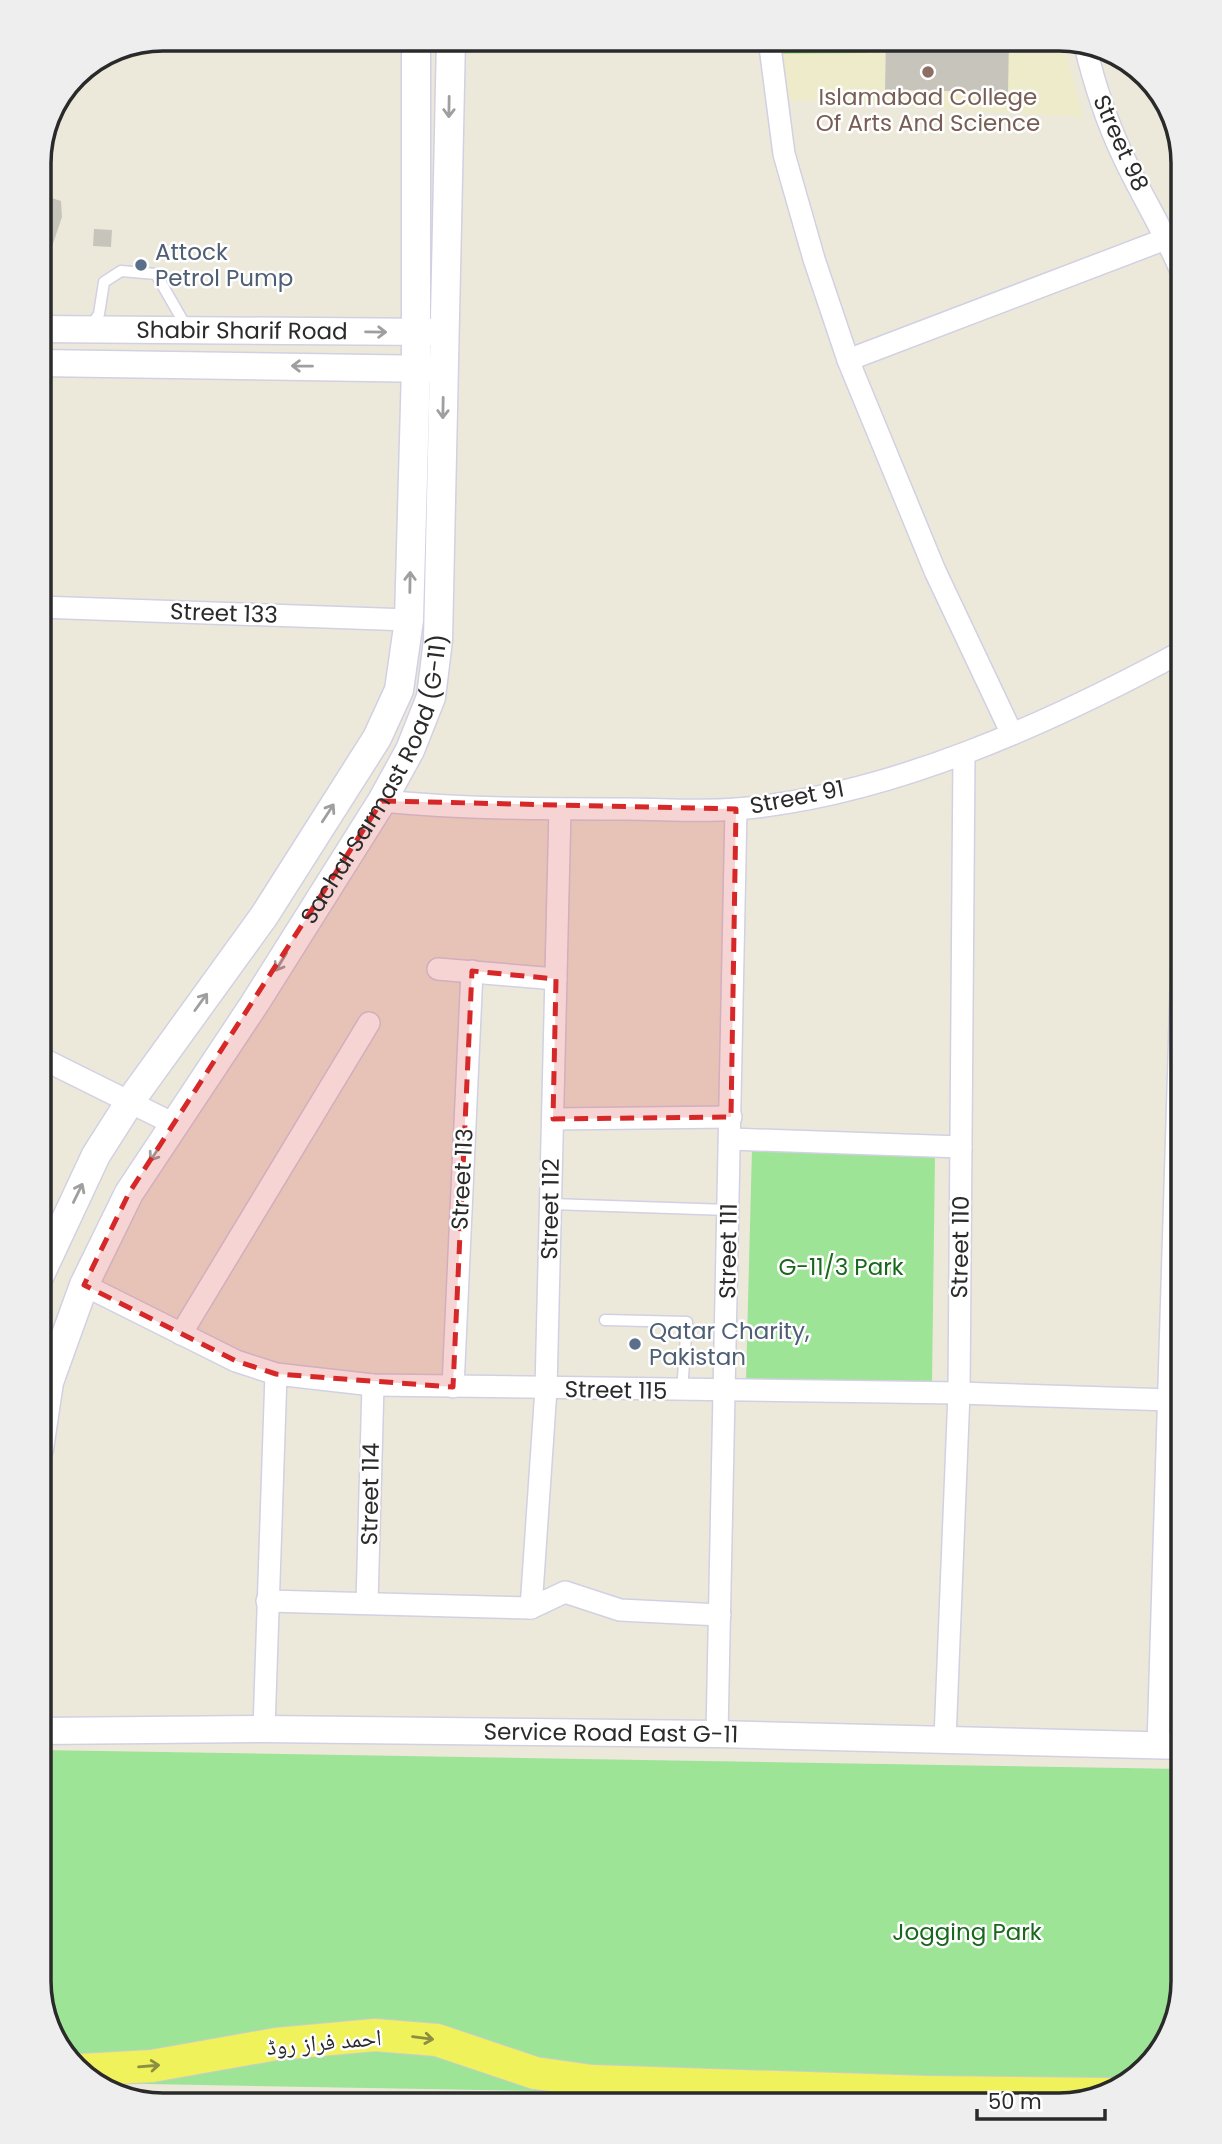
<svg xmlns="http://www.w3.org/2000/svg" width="1222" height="2144" viewBox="0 0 1222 2144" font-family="Poppins,'Noto Naskh Arabic',sans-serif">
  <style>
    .education { fill: #eeebca }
    .green { fill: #9de497 }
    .pitch { fill: #afeb92 }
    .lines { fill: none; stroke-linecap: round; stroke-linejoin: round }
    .stream { stroke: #6cacf0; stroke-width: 5 }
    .building { fill: #c7c5bb }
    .service-casing { stroke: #d2d0e3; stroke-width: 13 }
    .minor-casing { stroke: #d2d0e3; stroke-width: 24 }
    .tertiary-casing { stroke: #d2d0e3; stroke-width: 29 }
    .secondary-casing { stroke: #d2d0e3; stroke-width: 31 }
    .primary-casing { stroke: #ccc; stroke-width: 34 }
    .service { stroke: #fff; stroke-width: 10 }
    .minor { stroke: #fff; stroke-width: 21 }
    .tertiary { stroke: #fff; stroke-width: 26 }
    .secondary { stroke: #fff; stroke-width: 28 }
    .primary { stroke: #eff25a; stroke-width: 32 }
    .oneway { stroke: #9f9f9f }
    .oneway2 { stroke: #8c8e42 }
    .marked { fill: #d62828; fill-opacity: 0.2; stroke: #d62828; stroke-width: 5; stroke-dasharray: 14 9; stroke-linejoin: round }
    .education-dot { fill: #8d6e63; stroke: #fff; stroke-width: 2.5 }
    .service-dot { fill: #5c6f8a; stroke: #fff; stroke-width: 2.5 }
    .labels { text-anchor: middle; stroke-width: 5; stroke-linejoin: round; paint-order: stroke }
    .education-label { font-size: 23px; fill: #785e54; stroke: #fff }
    .street-label { font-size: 23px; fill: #2a2a2a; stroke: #fff }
    .service-label { font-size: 23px; fill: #4e5e75; stroke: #fff; text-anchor: start }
    .park-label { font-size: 23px; fill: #19671c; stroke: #fff }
    .rim { fill: none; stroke: #2a2a2a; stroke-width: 3.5 }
  </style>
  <rect width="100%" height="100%" fill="#ece9db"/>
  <!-- education -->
  <path class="education" d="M780,39H1062L1083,117L789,100Z"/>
  <!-- green -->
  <g class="green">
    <path d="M752,1148L935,1155L932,1383L746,1380Z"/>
    <path d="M39,1750L1183,1769V1982L1163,2050L1114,2093L1078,2101L93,2083L51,2036L39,1981Z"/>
  </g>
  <!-- pitch -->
  <path class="pitch" d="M776,39H868V53L777,54Z"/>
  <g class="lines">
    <!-- stream -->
    <path class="stream" d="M1126,59L1173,116"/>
  </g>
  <!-- building -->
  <g class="building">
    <path d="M886,39L1009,40L1008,92L885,90Z"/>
    <path d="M39,194L61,201L62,217L41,279L39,278Z"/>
    <path d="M94,229L112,230L111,247L93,246Z"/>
  </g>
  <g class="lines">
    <defs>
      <g id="service">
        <path d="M90,327L99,314L104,282L121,271L156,274L187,328"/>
        <path d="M551,1204L729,1210"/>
        <path d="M605,1320L687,1322L682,1391"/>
      </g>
      <g id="minor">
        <path d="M769,39L784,154L814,259L848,360L935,571L1012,734"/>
        <path d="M1085,45C1094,83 1106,120 1123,156C1142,197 1166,234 1183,276"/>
        <path d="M848,360L1168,238"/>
        <path d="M39,607L409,620"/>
        <path d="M382,801C463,809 544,809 626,809C662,809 700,812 737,809C890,796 1050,723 1183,651"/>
        <path d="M438,969L556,979"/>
        <path d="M39,1057L174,1124"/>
        <path d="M553,1119L731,1117"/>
        <path d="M730,1139L961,1147"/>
        <path d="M84,1285L236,1361L276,1374L373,1385L959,1393L1170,1400"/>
        <path d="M181,1334L369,1023"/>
        <path d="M453,1387L472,971"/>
        <path d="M267,1601L531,1608L565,1592L620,1610L720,1615"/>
        <path d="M367,1603L373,1385"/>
        <path d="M531,1608L546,1389L560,809"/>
        <path d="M264,1729L276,1374"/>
        <path d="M717,1734L736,809"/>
        <path d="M945,1739L959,1393L964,755"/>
        <path d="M1158,1745L1183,926"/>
      </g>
      <g id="tertiary">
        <path id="s1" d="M39,329L436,332"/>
        <path d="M39,363L435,369"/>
        <path id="s2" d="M39,1731L264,1729L717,1734L1183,1746"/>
      </g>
      <g id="secondary">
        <path d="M39,1277L96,1155L131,1100L264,916L377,738L399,690L409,620L416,368V39"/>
        <path id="s3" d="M39,1449L49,1382L84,1285L129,1193L255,1003L382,801L410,750L431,697L438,640L451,39"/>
      </g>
      <path id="primary" d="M81,2070L152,2066L276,2044L375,2035L437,2040L535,2073L592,2081L927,2092L1108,2094"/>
    </defs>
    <!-- service casing -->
    <use href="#service" class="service-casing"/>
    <!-- minor casing -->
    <use href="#minor" class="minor-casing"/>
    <!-- tertiary casing -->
    <use href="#tertiary" class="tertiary-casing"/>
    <!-- secondary casing -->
    <use href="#secondary" class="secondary-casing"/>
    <!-- primary casing -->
    <use href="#primary" class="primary-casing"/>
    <!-- service -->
    <use href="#service" class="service"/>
    <!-- minor -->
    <use href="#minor" class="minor"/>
    <!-- tertiary -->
    <use href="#tertiary" class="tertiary"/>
    <!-- secondary -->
    <use href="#secondary" class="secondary"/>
    <!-- primary -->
    <use href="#primary" class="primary"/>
  </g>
  <!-- one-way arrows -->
  <defs><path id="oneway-shaft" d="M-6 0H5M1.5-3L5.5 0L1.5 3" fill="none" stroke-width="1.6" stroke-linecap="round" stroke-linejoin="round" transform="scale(1.75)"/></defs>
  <g class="oneway">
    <use href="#oneway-shaft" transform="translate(449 107) rotate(91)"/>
    <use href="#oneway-shaft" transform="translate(376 332) rotate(1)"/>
    <use href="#oneway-shaft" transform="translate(302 366) rotate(-179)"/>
    <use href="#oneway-shaft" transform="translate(443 408) rotate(91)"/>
    <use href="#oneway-shaft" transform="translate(410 582) rotate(-89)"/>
    <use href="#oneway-shaft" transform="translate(328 813) rotate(-57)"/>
    <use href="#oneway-shaft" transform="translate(281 962) rotate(122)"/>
    <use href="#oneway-shaft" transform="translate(201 1002) rotate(-54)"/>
    <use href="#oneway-shaft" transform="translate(156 1152) rotate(124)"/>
    <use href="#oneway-shaft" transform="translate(78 1193) rotate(-64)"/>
  </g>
  <g class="oneway2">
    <use href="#oneway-shaft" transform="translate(423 2038) rotate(8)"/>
    <use href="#oneway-shaft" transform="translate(149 2066) rotate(-5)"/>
  </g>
  <!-- marked area -->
  <path class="marked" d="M382,801L736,809L731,1117L553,1119L556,979L472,971L453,1387L276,1374L236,1361L84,1285L129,1193Z"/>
  <!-- markers -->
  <circle class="education-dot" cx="928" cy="72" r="7"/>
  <g class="service-dot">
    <circle cx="141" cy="265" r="7"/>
    <circle cx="635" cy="1344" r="7"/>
  </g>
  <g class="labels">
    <!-- education labels -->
    <g class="education-label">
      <text x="928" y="105">Islamabad College<tspan x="928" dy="26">Of Arts And Science</tspan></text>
    </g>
    <!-- street labels -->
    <g class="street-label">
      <text transform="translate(1121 143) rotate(66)" y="8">Street 98</text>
      <text dy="8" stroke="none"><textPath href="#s1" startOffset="203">Shabir Sharif Road</textPath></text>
      <text transform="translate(224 613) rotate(2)" y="8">Street 133</text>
      <text dy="8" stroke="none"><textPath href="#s3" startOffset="758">Sachal Sarmast Road (G-11)</textPath></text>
      <text transform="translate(797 797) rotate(-11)" y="8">Street 91</text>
      <text transform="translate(462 1179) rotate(-87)" y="8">Street 113</text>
      <text transform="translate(550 1209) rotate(-89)" y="8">Street 112</text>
      <text transform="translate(960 1247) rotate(-89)" y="8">Street 110</text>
      <text transform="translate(728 1251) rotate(-89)" y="8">Street 111</text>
      <text transform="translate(616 1390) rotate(1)" y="8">Street 115</text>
      <text transform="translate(370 1494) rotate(-89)" y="8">Street 114</text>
      <text dy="8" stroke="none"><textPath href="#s2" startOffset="572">Service Road East G-11</textPath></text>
      <text transform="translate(324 2042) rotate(-5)" y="8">احمد فراز روڈ</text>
    </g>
    <!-- service labels -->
    <g class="service-label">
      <text x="155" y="260">Attock<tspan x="155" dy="26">Petrol Pump</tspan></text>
      <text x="649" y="1339">Qatar Charity,<tspan x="649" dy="26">Pakistan</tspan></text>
    </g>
    <!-- park labels -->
    <g class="park-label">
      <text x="841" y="1275">G-11/3 Park</text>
      <text x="967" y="1940">Jogging Park</text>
    </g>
  </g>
  <!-- crop -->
  <path d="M0 0H1222V2144H0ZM163 51H1059A112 112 0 0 1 1171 163V1981A112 112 0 0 1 1059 2093H163A112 112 0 0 1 51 1981V163A112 112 0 0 1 163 51Z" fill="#eee" fill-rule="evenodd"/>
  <path class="rim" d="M163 51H1059A112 112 0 0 1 1171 163V1981A112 112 0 0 1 1059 2093H163A112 112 0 0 1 51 1981V163A112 112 0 0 1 163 51Z"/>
  <!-- scale -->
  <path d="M977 2109v10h128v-10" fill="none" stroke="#2a2a2a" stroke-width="3.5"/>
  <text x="988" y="2109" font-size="21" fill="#2a2a2a" stroke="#ffffff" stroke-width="5" paint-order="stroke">50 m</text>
</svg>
